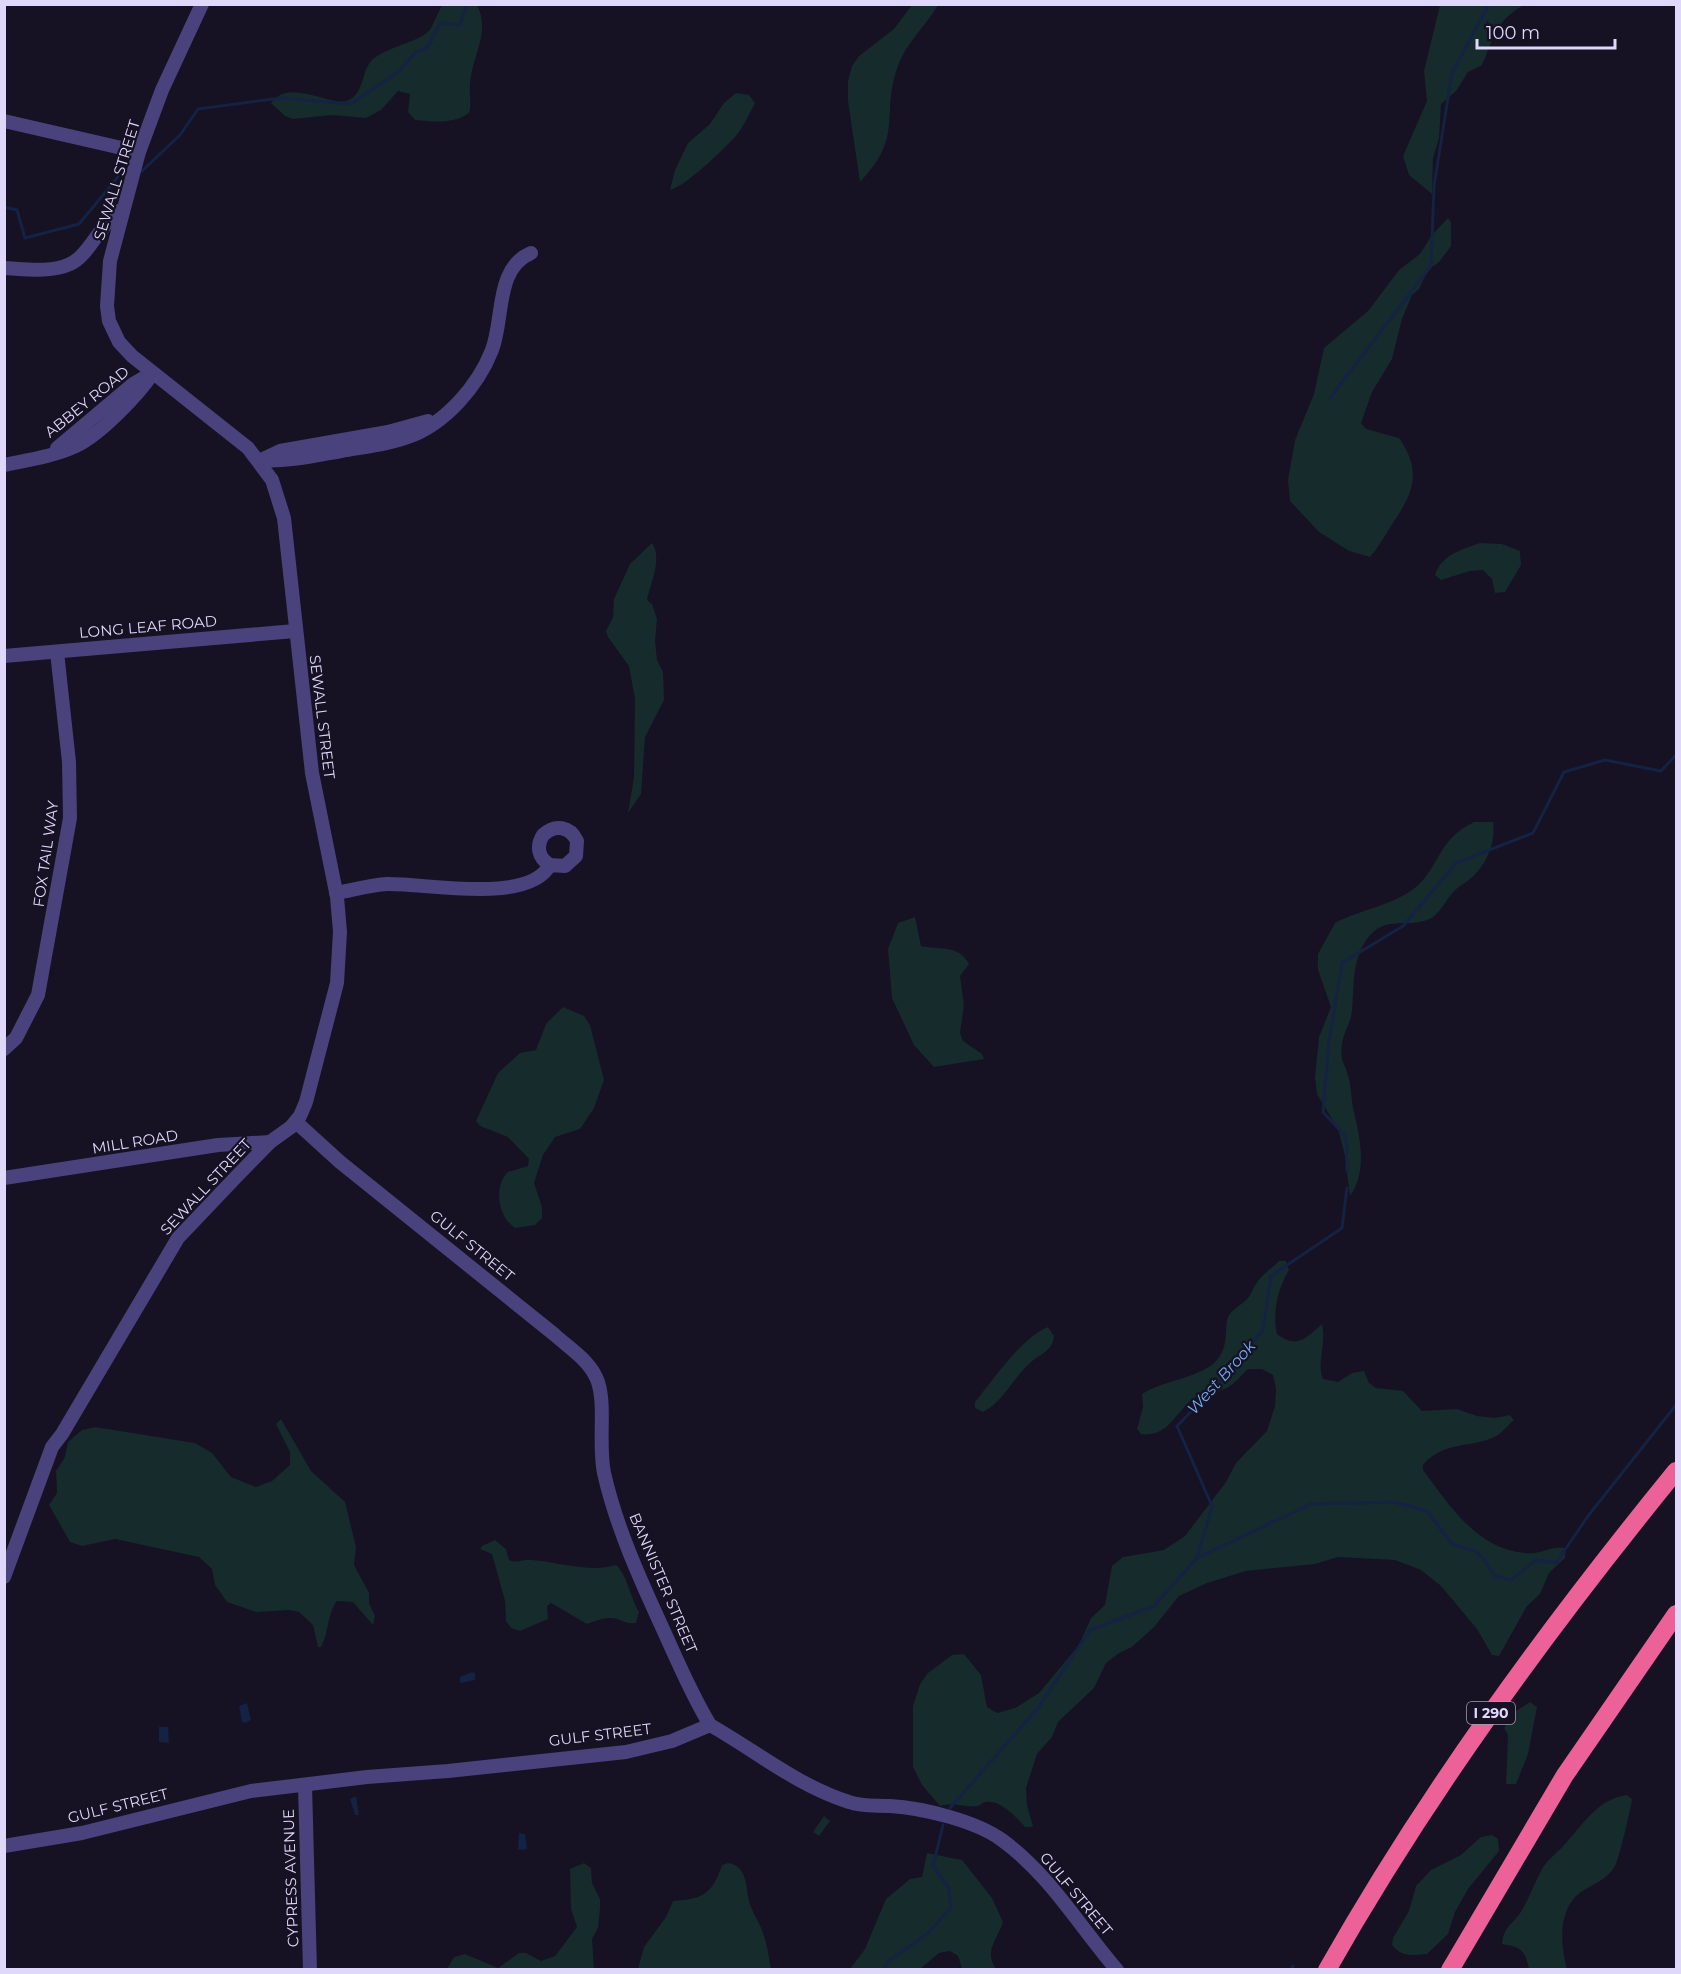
<svg xmlns="http://www.w3.org/2000/svg" width="1681" height="1974" viewBox="0 0 1681 1974" font-family="Montserrat,sans-serif">
  <style>
    .green { fill: #152b2c }
    .water { fill: #142244 }
    .lines { fill: none; stroke-linecap: round; stroke-linejoin: round }
    .stream { stroke: #142244; stroke-width: 3 }
    .minor { stroke: #49427c; stroke-width: 14 }
    .highway { stroke: #ec6197; stroke-width: 18 }
    .labels { text-anchor: middle; stroke-width: 4.5; stroke-linejoin: round; paint-order: stroke }
    .shield { fill: #161123; stroke: #a39cba; stroke-width: 1.5 }
    .shield-label { font-size: 14px; font-weight: bold; fill: #dfd8fa }
    .street-label { font-size: 15px; fill: #dfd8fa; stroke: #161123 }
    .water-label { font-size: 16px; font-style: italic; fill: #72aaee; stroke: #161123 }
  </style>
  <rect width="100%" height="100%" fill="#161123"/>
  <!-- green -->
  <g class="green">
    <path d="M442,5H477C491,32 472,56 470,84C469,94 472,103 469,113C454,124 434,122 415,120L408,112L410,94L398,91L381,110L366,118L332,115L293,119L285,116L271,103C289,78 327,105 346,101C365,96 360,71 373,59C386,48 409,44 424,35L430,30Z"/>
    <path d="M912,5H938C926,26 906,43 898,66C880,115 905,135 860,182L848,101V81L852,66L859,56L894,29Z"/>
    <path d="M1440,5H1524C1495,21 1494,38 1482,65L1468,72L1456,91L1441,104L1439,138L1433,158L1432,194L1409,175L1403,156L1427,101L1424,71Z"/>
    <path d="M736,93L749,95L755,103C749,114 744,126 736,136C724,149 685,187 670,190L675,170L688,143L710,124L724,103Z"/>
    <path d="M1448,218L1451,222V246L1439,262L1428,270L1419,289L1412,295L1402,319L1392,359L1372,392L1361,423L1366,429L1399,438C1423,472 1413,494 1391,526C1384,537 1378,548 1370,557L1349,551L1319,532L1290,501L1288,480L1295,440L1314,394L1324,348L1368,311L1399,270L1420,254L1432,235Z"/>
    <path d="M652,543C663,558 650,584 647,600L652,604L657,619L655,641L657,660L663,672L664,700L645,737L641,794L628,813L634,777L635,699L629,666L608,637L606,631L613,617L614,599L630,564Z"/>
    <path d="M1480,543L1502,544L1520,551L1521,565L1505,592L1495,593L1492,579L1483,570L1470,571L1441,580L1435,575C1442,554 1461,550 1480,543Z"/>
    <path d="M1474,822H1493C1496,838 1489,860 1477,872C1470,881 1461,884 1453,892C1447,899 1440,912 1433,917C1406,933 1380,907 1360,952C1352,972 1354,990 1352,1011C1350,1028 1339,1036 1342,1059C1343,1064 1346,1067 1347,1072C1351,1083 1351,1096 1353,1108C1360,1137 1368,1170 1350,1196L1345,1156L1338,1129L1317,1094L1315,1078L1319,1037L1331,1007L1318,970V954L1335,923C1361,909 1392,906 1416,887C1441,865 1437,840 1474,822Z"/>
    <path d="M915,917L921,946C938,950 959,944 969,964L960,976L964,1005L960,1033L963,1041L982,1054L984,1059L934,1067L914,1045L892,998L888,949L898,923Z"/>
    <path d="M563,1007L584,1016L590,1025L604,1080L594,1108L580,1129L555,1137L543,1155L534,1183L542,1207V1218L535,1225L515,1228C498,1217 493,1186 508,1172L528,1166L529,1159L508,1137L480,1126L476,1121L498,1073L520,1053L536,1050L546,1024Z"/>
    <path d="M1279,1261H1286L1289,1270C1278,1288 1272,1313 1277,1334C1297,1349 1305,1339 1322,1324C1327,1345 1316,1361 1323,1379L1338,1382L1352,1373L1364,1371L1369,1383L1376,1388L1403,1391L1422,1411L1457,1409L1477,1416L1495,1418L1510,1415L1514,1420C1508,1425 1502,1433 1496,1436C1472,1449 1444,1440 1423,1465V1470C1450,1506 1477,1549 1525,1553C1540,1555 1552,1545 1566,1548L1565,1558L1549,1573L1540,1594L1527,1606L1499,1656L1492,1655L1477,1629L1441,1586L1421,1570L1395,1560L1338,1557L1315,1564L1246,1571L1207,1583L1179,1596L1154,1627L1132,1647L1119,1653L1106,1663L1094,1688L1058,1722L1052,1737L1037,1754L1026,1788L1027,1806L1033,1826L1031,1827H1025C1017,1818 1000,1799 986,1802C983,1802 981,1805 978,1806C965,1808 956,1802 940,1806L922,1785L913,1767V1706L920,1684L928,1673L952,1655L964,1654L981,1675L987,1707L997,1713L1015,1708L1039,1693L1079,1645L1091,1618L1105,1605L1112,1566L1123,1557L1164,1550L1185,1536L1226,1482L1236,1463L1267,1431L1275,1406L1276,1389L1273,1375L1262,1369H1248C1242,1375 1234,1384 1227,1388C1218,1393 1206,1391 1196,1397C1176,1409 1170,1438 1141,1434L1137,1429L1143,1407L1142,1394C1162,1381 1197,1378 1214,1363C1228,1350 1225,1334 1227,1320C1229,1311 1241,1305 1246,1300C1251,1296 1252,1289 1256,1284C1261,1275 1272,1268 1279,1261Z"/>
    <path d="M1048,1327L1054,1336C1053,1351 1040,1354 1030,1363C1012,1379 1005,1400 983,1412L975,1408V1402C993,1380 1022,1337 1048,1327Z"/>
    <path d="M281,1419L311,1471L345,1502L356,1547L354,1565L369,1593V1603L375,1616L373,1625L353,1602L337,1601C327,1614 329,1633 321,1647H318L313,1625L299,1612L290,1610L256,1612L227,1602L215,1585L212,1569L199,1557L115,1539L82,1546L70,1542L49,1505L57,1493L56,1471L65,1457L68,1442L82,1430L95,1427L195,1443L212,1453L231,1477L256,1487L272,1481L290,1465V1452L276,1424Z"/>
    <path d="M495,1540L506,1549L509,1560C517,1564 523,1559 532,1560C560,1562 588,1573 616,1565C627,1574 630,1597 639,1612L636,1623C628,1624 625,1622 617,1619C607,1616 596,1621 587,1624L551,1603L547,1606L548,1619L520,1631L511,1628L506,1621L505,1601L492,1554L480,1549L482,1546Z"/>
    <path d="M1530,1702L1537,1707L1528,1754L1516,1784H1506L1508,1735L1504,1728L1513,1713Z"/>
    <path d="M1627,1795L1632,1799C1631,1808 1619,1859 1615,1866C1607,1880 1593,1884 1581,1892C1558,1908 1560,1945 1567,1969H1529C1525,1950 1521,1947 1502,1944C1504,1925 1513,1925 1522,1910C1530,1896 1535,1882 1542,1869C1547,1860 1557,1853 1564,1845C1583,1825 1597,1799 1627,1795Z"/>
    <path d="M824,1816L830,1821L819,1836L813,1832Z"/>
    <path d="M1492,1835L1498,1839L1499,1851L1468,1889L1455,1912L1448,1934L1427,1954C1413,1955 1402,1958 1392,1945L1393,1938L1409,1911L1416,1886L1431,1870L1461,1855L1481,1837Z"/>
    <path d="M927,1853L962,1860L992,1898L1003,1922C997,1940 984,1951 996,1969H962L958,1956L950,1951L939,1953L920,1969H850L865,1949L886,1899L910,1879L922,1877Z"/>
    <path d="M584,1863L591,1868L592,1883L600,1899V1909L598,1928L592,1939L594,1969H447L454,1957L465,1954L498,1968L519,1953H526L541,1961L555,1956L577,1927L571,1909L570,1869Z"/>
    <path d="M728,1863C747,1865 746,1887 749,1901C752,1913 761,1924 764,1936C768,1947 769,1959 771,1969H638L644,1947L666,1917L673,1901C702,1899 712,1895 722,1865Z"/>
  </g>
  <!-- water -->
  <g class="water">
    <path d="M472,1672L475,1673V1680L460,1683V1677Z"/>
    <path d="M247,1703L251,1720L245,1723L242,1722L239,1706Z"/>
    <path d="M159,1727H168L169,1743L159,1742Z"/>
    <path d="M356,1796L359,1815H355L350,1799Z"/>
    <path d="M519,1833L525,1834L527,1849L518,1850Z"/>
  </g>
  <g class="lines">
    <!-- stream -->
    <g class="stream">
      <path d="M142,171L180,135L198,109L281,98L351,104L397,73L416,52L428,47L440,23L460,25L467,4"/>
      <path d="M4,207L17,210L25,238L79,224L118,177"/>
      <path d="M1330,398L1431,266L1434,186L1452,73L1489,4"/>
      <path d="M1347,1171L1346,1137L1323,1112L1329,1041L1342,963L1403,926L1456,863L1533,833L1564,772L1605,760L1661,771L1676,755"/>
      <path d="M1197,1558L1311,1504L1394,1502L1427,1511L1452,1544L1475,1551L1484,1559L1495,1576L1511,1580L1536,1560L1556,1563L1588,1516L1676,1405"/>
      <path d="M950,1808L1038,1708L1090,1630L1154,1606L1197,1558L1212,1506L1177,1426L1218,1384L1263,1330L1271,1276L1342,1228L1347,1188"/>
      <path d="M883,1970L888,1961L926,1935L951,1908L949,1888L933,1866L943,1825"/>
      <path d="M1291,1970L1293,1966"/>
    </g>
    <!-- minor -->
    <g class="minor">
      <path d="M4,121L139,152"/>
      <path d="M4,268C25,269 51,273 70,264C89,256 101,222 121,210"/>
      <path d="M57,448L133,384L152,373"/>
      <path d="M263,459L280,451L388,432L428,421"/>
      <path d="M259,460C287,462 313,456 341,451C363,447 387,445 408,437C445,424 478,386 492,350C504,319 495,268 531,253"/>
      <path d="M4,465C28,460 55,456 76,446C101,434 138,395 153,373"/>
      <path d="M4,656L295,631"/>
      <path d="M336,893C353,890 370,885 387,884C426,883 528,905 550,865C538,858 536,846 543,835C555,824 570,826 577,841L576,856L565,866L550,865"/>
      <path d="M4,1049L16,1038L38,995L70,818L69,762L57,652"/>
      <path d="M296,1122L340,1162L555,1335C570,1349 591,1361 598,1382C606,1406 598,1444 604,1473C616,1526 639,1577 662,1627C677,1660 691,1694 710,1725"/>
      <path d="M4,1178L218,1145L270,1142"/>
      <path d="M4,1577L52,1447L62,1434L178,1238L236,1177L270,1142L291,1127L300,1116L306,1102L337,983L340,932L337,897L312,773L284,518L272,480L248,448L132,356L119,342L109,321L107,306L110,261L139,152L162,90L202,4"/>
      <path d="M305,1785L310,1970"/>
      <path d="M4,1846L82,1833L251,1791L367,1777L448,1771L626,1752L672,1741L710,1725C756,1751 798,1786 849,1802C863,1807 876,1805 890,1806C923,1808 976,1821 1002,1840C1050,1875 1079,1926 1117,1970"/>
    </g>
    <!-- highway -->
    <g class="highway">
      <path d="M1327,1970C1427,1793 1548,1628 1676,1471"/>
      <path d="M1450,1970L1565,1775L1676,1614"/>
    </g>
  </g>
  <g class="labels">
    <!-- shield labels -->
    <rect class="shield" x="1467" y="1702" width="48" height="22" rx="4.5"/>
    <g class="shield-label">
      <text x="1491" y="1718">I 290</text>
    </g>
    <!-- street labels -->
    <g class="street-label">
      <text transform="translate(117 180) rotate(-73)" y="5">SEWALL STREET</text>
      <text transform="translate(87 402) rotate(-39)" y="5">ABBEY ROAD</text>
      <text transform="translate(148 627) rotate(-5)" y="5">LONG LEAF ROAD</text>
      <text transform="translate(322 717) rotate(83)" y="5">SEWALL STREET</text>
      <text transform="translate(46 854) rotate(-82)" y="5">FOX TAIL WAY</text>
      <text transform="translate(135 1142) rotate(-9)" y="5">MILL ROAD</text>
      <text transform="translate(206 1187) rotate(-47)" y="5">SEWALL STREET</text>
      <text transform="translate(472 1246) rotate(39)" y="5">GULF STREET</text>
      <text transform="translate(663 1583) rotate(67)" y="5">BANNISTER STREET</text>
      <text transform="translate(600 1735) rotate(-7)" y="5">GULF STREET</text>
      <text transform="translate(118 1806) rotate(-14)" y="5">GULF STREET</text>
      <text transform="translate(291 1878) rotate(-92)" y="5">CYPRESS AVENUE</text>
      <text transform="translate(1076 1894) rotate(50)" y="5">GULF STREET</text>
    </g>
    <!-- water labels -->
    <g class="water-label">
      <text transform="translate(1221 1377) rotate(-48)" y="6">West Brook</text>
    </g>
  </g>
  <!-- border -->
  <rect width="1681" height="1974" fill="none" stroke="#dfd8fa" stroke-width="12"/>
  <!-- scale -->
  <path d="M1477 39v9h138v-9" fill="none" stroke="#dfd8fa" stroke-width="3"/>
  <text x="1486" y="39" font-size="18" fill="#dfd8fa" stroke="#161123" stroke-width="4.5" paint-order="stroke">100 m</text>
</svg>
